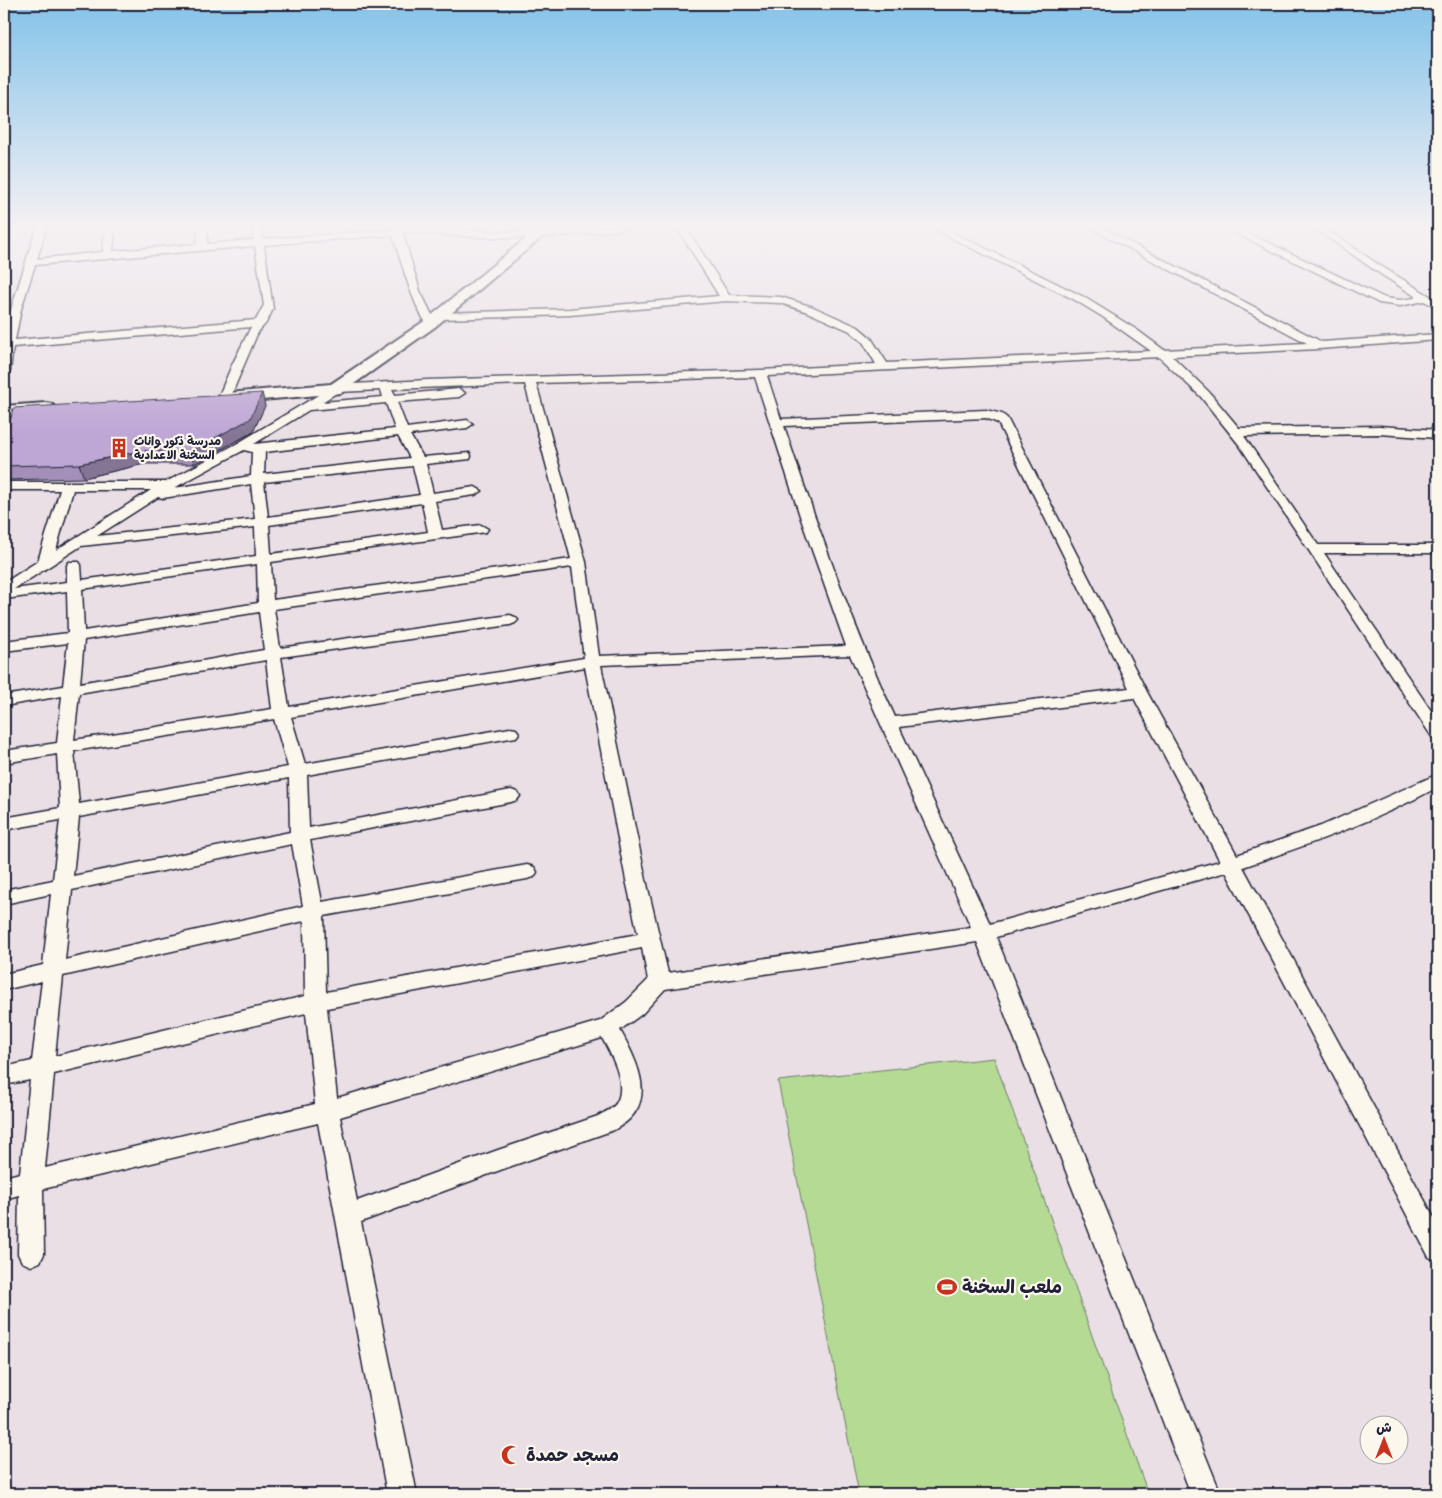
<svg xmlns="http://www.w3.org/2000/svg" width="1442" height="1498" viewBox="0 0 1442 1498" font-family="Sriracha,'Playpen Sans Arabic',sans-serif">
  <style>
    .green { fill: #b5da94; stroke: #6c7e68 }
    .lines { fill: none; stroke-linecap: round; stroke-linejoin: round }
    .street-casing { stroke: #22223b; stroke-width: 3 }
    .secondary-casing { stroke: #22223b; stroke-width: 4 }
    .street { fill: #fbf7ec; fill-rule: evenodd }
    .secondary { fill: #fbf7ec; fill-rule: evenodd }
    .wall { fill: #a38fb7; stroke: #22223b }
    .shaded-wall { fill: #857495; stroke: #22223b }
    .building { fill: #bea6d5; stroke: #22223b }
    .labels { text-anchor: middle; stroke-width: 4.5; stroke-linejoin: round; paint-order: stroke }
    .far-poi-label { font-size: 12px; font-weight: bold; fill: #22223b; stroke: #fbf7ec; text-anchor: start }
    .near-poi-label { font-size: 18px; font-weight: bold; fill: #22223b; stroke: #fbf7ec; text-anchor: start }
  </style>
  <rect width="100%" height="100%" fill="#e9dfe5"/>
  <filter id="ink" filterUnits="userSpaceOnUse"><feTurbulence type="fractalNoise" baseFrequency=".02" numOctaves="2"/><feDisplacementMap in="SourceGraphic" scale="10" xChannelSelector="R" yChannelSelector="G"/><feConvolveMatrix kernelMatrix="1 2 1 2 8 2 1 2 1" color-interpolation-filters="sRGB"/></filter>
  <g filter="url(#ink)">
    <!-- green -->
    <path class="green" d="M994,1058L1148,1494H859L778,1081Z"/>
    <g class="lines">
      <defs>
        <g id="street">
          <path d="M37,226H47L37,259L103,252L105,226H115L113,251L197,244L198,226H208L207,244L254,240L251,226H261L263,239L392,230L390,226L510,232L629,226C623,231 609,231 600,232C535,240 468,239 402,231L420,291L436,323L431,326C417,322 398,251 393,235L264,245L273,309L266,323L258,332L230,398L224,402L218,398L232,365L251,327L13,347L10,371L4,374V339L6,326ZM255,246L264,305L256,320L15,340L21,309L35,265Z"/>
          <path d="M676,226H685L729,295L781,297L813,307L858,327L871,338L887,363L1151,351L1103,317L1075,300L928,226H940L1082,296L1137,330L1164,350L1307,343L1087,226H1098L1322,342L1438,334V340L1319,349L1172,356L1209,392L1239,428L1379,426L1438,430V438L1379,434L1244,436L1318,545H1438V553H1324L1438,721V738L1432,737L1240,446L1201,397L1159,357L767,376L781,419L986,410L1002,414L1007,418L1147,692L1237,855L1321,826L1438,774V787C1376,821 1310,844 1243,867L1438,1225V1261L1429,1257L1226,872L996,937L1221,1494H1191L977,942L665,989L642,1014L620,1030C639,1065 660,1106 614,1130L503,1169L361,1222L417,1494H387L318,1123L43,1189L44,1254L40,1262L31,1266L22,1262L18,1254L19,1195L4,1199V1177L20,1173L30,1080L4,1085V1067L32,1061L42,981L4,990V974L43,965L51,894L4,904V890L53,880L60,820L4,830V818L60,808L57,754L4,763V751L57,743L62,696L4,706V696L63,686L68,643L4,651V641L68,633L67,591L4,599V583L38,561L60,490H4V482H166L238,443L335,385L427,380L760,370L876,364L863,342L850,331L805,311L780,303L726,301L570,315L440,319L435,316L440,313L570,309L719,296ZM755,377L801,519L846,646L599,656L586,562L536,383ZM525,384L571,559L273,600L271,562L486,532L488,529L481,525L442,530L435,501L475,495L482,491L475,487L433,493L426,464L470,459L471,456L470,453L423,457L410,435L467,428L473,424L467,420L407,428L397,402L459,397L465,393L459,389L395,395L392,389ZM381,390L383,397L322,402L338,392ZM386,403L395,429L254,444L309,410ZM986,418L998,423L1129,688L895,717C851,622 817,525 784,426ZM398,436L410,458L264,474L265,452ZM244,450L252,452L251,476L174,488ZM413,466L420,495L268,517L264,482ZM251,484L255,519L97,536L158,497L163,498ZM73,490H151L56,550ZM422,503L428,532L271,554L269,525ZM255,527L256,556L82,580L81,565L79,562H69L67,565V582L14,589L81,546ZM257,564L258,603L84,631L82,589ZM572,567L584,658L289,707L281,657L510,625L515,623L518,620L515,617L510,615L280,648L274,609ZM259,612L264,650L80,683L84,640ZM850,655L971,927L668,973L646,880L601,665ZM266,660L272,709L74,740L79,693ZM585,667L626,880L638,934L326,992L324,916L527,879L534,877L537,872L534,867L527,865L322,902L310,840L511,802L517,800L520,796L517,792L511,790L309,828L307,775L510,738L516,737L519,733L516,729L510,728L305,764L291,717ZM1134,698L1220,861L990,924L899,727ZM274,719L288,767L79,804L74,751ZM289,778L290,832L73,876L79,817ZM292,844L303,906L65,960L72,890ZM304,921L305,996L55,1056L63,976ZM642,948L648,980L626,1002L600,1021L337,1098L327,1008ZM306,1013L315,1104L45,1168L54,1074ZM602,1038C611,1054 627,1083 617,1102C613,1109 605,1112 598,1116L498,1150L357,1201L340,1117Z"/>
          <path d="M1221,226H1233L1385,298L1400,300L1415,298V296L1373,269L1312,226H1322L1379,265L1438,301V308L1424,301L1400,306L1379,303Z"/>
        </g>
        <g id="secondary">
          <path d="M541,226H555L436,326L341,393L228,403L222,402L220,398L222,394L228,393L331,384L426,320Z"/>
          <path d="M46,403L52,404L55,408L52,412L4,416V406Z"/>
        </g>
      </defs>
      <!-- street casing -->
      <use href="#street" class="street-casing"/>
      <!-- secondary casing -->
      <use href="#secondary" class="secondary-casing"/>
      <!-- street -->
      <use href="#street" class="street"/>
      <!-- secondary -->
      <use href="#secondary" class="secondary"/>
    </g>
    <!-- wall -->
    <path class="wall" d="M262,393L265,406L253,432L194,464H144L84,478L5,480L4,475V451Z"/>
    <!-- shaded-wall -->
    <g class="shaded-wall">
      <path d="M262,393L265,406L253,432L194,464L191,451Z"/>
      <path d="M140,451L144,464L84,478L79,464Z"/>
    </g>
    <!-- building -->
    <path class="building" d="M262,393L250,419L191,451H140L79,464L4,466V451L13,408Z"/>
  </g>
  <!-- sky -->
  <linearGradient id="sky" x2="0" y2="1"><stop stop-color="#84c3ea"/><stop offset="0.52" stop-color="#f5f1f3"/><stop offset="1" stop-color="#f5f1f3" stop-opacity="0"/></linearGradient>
  <rect width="1442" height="436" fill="url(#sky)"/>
  <!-- icons -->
  <defs>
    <symbol id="building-bare" viewBox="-9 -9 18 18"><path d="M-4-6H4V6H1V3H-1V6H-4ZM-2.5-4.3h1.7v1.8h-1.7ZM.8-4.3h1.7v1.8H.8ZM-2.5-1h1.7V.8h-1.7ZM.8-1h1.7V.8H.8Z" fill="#c8321e" stroke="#fbf7ec" stroke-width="2.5" paint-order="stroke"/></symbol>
    <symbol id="stadium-bare" viewBox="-9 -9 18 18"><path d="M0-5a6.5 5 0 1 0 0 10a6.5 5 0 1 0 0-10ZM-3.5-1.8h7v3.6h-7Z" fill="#c8321e" stroke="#fbf7ec" stroke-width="2.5" paint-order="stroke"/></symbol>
    <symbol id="mosque-bare" viewBox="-9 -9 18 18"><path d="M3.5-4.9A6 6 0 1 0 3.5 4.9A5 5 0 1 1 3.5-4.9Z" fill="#c8321e" stroke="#fbf7ec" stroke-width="2.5" paint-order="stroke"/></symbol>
  </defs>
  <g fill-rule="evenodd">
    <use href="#building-bare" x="105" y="434" width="28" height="28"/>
    <use href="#stadium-bare" x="933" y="1273" width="28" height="28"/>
    <use href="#mosque-bare" x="497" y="1441" width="28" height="28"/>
  </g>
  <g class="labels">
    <!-- far-poi labels -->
    <g class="far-poi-label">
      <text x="134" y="445">مدرسة ذكور واناث<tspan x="134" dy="14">السخنة الاعدادية</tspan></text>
    </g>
    <!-- near-poi labels -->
    <g class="near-poi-label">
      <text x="962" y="1293">ملعب السخنة</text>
      <text x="526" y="1461">مسجد حمدة</text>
    </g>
  </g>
  <!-- margin -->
  <rect width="1442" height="1498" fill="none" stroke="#fbf7ec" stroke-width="20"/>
  <rect x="10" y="10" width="1422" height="1478" fill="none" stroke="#22223b" stroke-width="2" filter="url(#ink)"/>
  <!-- north arrow -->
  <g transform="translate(1384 1440)"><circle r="24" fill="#fbf7ec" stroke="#a4a2a5"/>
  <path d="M0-4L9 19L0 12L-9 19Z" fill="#c8321e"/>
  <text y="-8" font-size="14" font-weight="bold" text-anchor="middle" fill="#22223b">ش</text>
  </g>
</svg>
